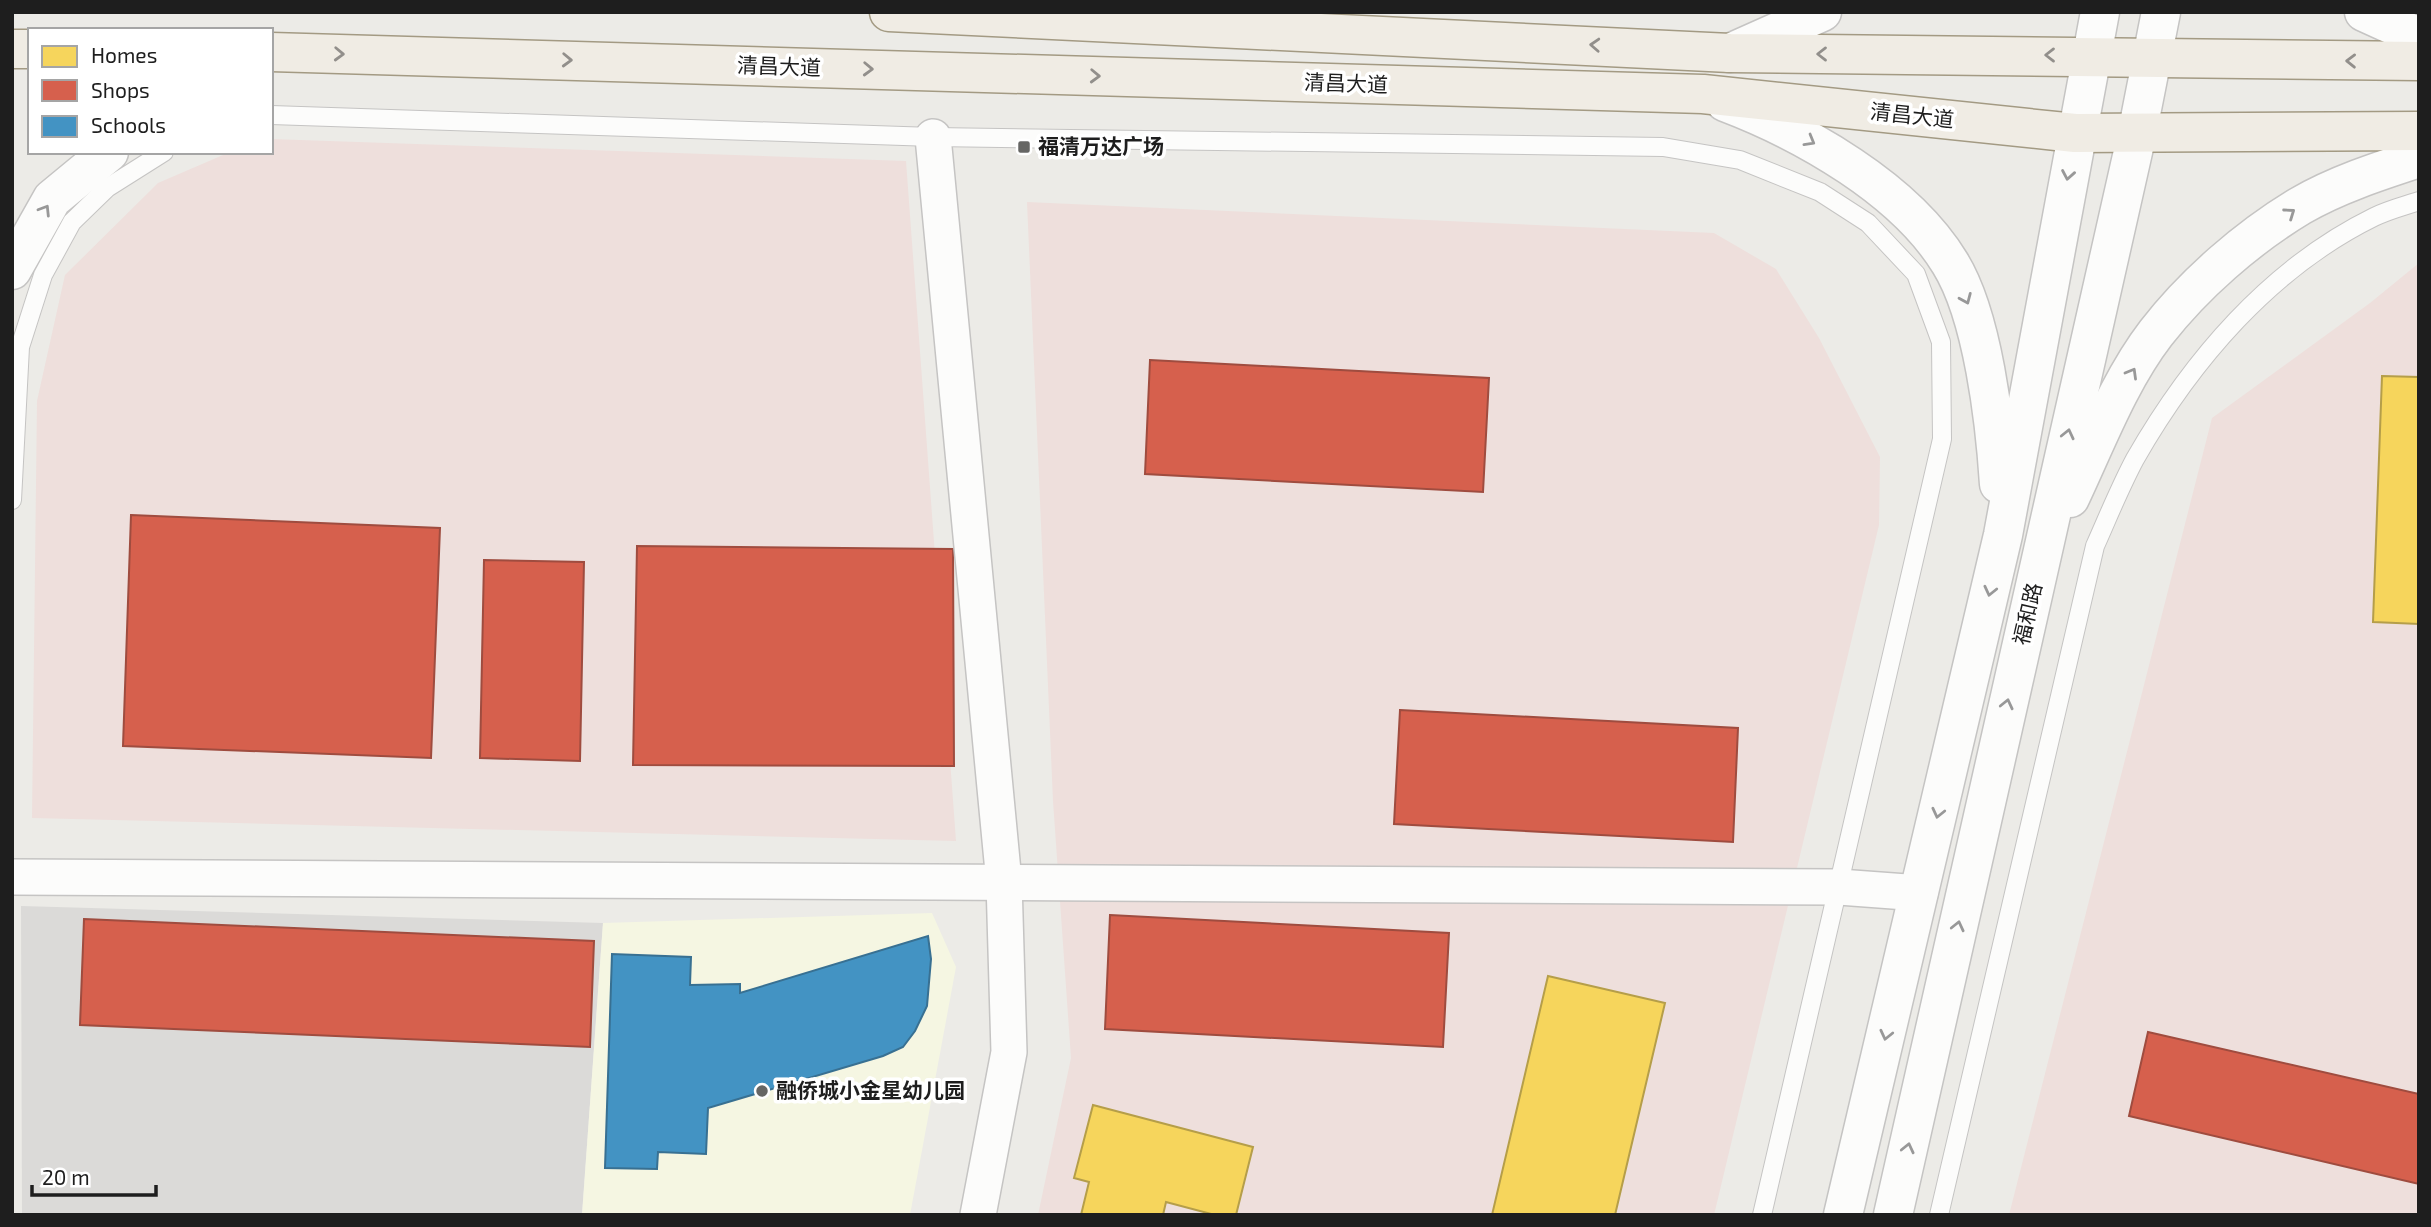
<svg xmlns="http://www.w3.org/2000/svg" width="2431" height="1227" viewBox="0 0 2431 1227" font-family="'Exo 2','Noto Sans SC',sans-serif">
  <style>
    .residential { fill: #dbdad8 }
    .commercial { fill: #eedfdc }
    .education { fill: #f5f6e2 }
    .homes { fill: #f6d55c; stroke: #b59e49; stroke-width: 2 }
    .shops { fill: #d6604d; stroke: #9f4c3f; stroke-width: 2 }
    .schools { fill: #4393c3; stroke: #387092; stroke-width: 2 }
    .lines { fill: none; stroke-linecap: round; stroke-linejoin: round }
    .service-casing { stroke: #c5c4c3; stroke-width: 20 }
    .minor-casing { stroke: #c5c4c3; stroke-width: 38 }
    .tertiary-casing { stroke: #c5c4c3; stroke-width: 41 }
    .primary-casing { stroke: #a39a83; stroke-width: 41 }
    .service { stroke: #fcfcfb; stroke-width: 18 }
    .minor { stroke: #fcfcfb; stroke-width: 35 }
    .tertiary { stroke: #fcfcfb; stroke-width: 38 }
    .primary { stroke: #f0ece4; stroke-width: 38 }
    .oneway { stroke: #928f8b }
    .oneway2 { stroke: #989898 }
    .poi-dot { fill: #666664; stroke: #fff; stroke-width: 2.5 }
    .labels { text-anchor: middle; stroke-width: 7; stroke-linejoin: round; paint-order: stroke }
    .street-label { font-size: 21px; fill: #1e1e1e; stroke: #fff }
    .poi-label { font-size: 21px; font-weight: bold; fill: #1e1e1e; stroke: #fff; text-anchor: start }
  </style>
  <rect width="100%" height="100%" fill="#ecebe7"/>
  <!-- residential -->
  <path class="residential" d="M21,906L603,923L582,1215H22Z"/>
  <!-- commercial -->
  <g class="commercial">
    <path d="M271,139L906,161L956,841L32,818L37,401L65,275L158,183L230,152H271Z"/>
    <path d="M1027,202L1714,233L1776,269L1819,338L1880,457L1879,525L1714,1215H1038L1071,1058L1053,801Z"/>
    <path d="M2419,263V1215H2009L2212,418L2370,303Z"/>
  </g>
  <!-- education -->
  <path class="education" d="M932,913L956,967L910,1215H582L603,923Z"/>
  <!-- homes -->
  <g class="homes">
    <path d="M2382,376L2419,377V624L2373,622Z"/>
    <path d="M1548,976L1665,1003L1615,1215H1492Z"/>
    <path d="M1093,1105L1253,1147L1236,1215H1215L1166,1202L1163,1215H1081L1089,1182L1074,1178Z"/>
  </g>
  <!-- shops -->
  <g class="shops">
    <path d="M1150,360L1489,378L1483,492L1145,474Z"/>
    <path d="M131,515L440,528L431,758L123,746Z"/>
    <path d="M637,546L953,549L954,766L633,765Z"/>
    <path d="M484,560L584,562L580,761L480,758Z"/>
    <path d="M1400,710L1738,728L1733,842L1394,824Z"/>
    <path d="M1110,915L1449,933L1443,1047L1105,1029Z"/>
    <path d="M84,919L594,941L590,1047L80,1025Z"/>
    <path d="M2148,1032L2419,1094V1184L2129,1116Z"/>
  </g>
  <!-- schools -->
  <path class="schools" d="M928,936L931,959L927,1006L915,1031L903,1047L883,1056L708,1108L706,1154L658,1152L657,1169L605,1168L612,954L691,957L690,985L740,984V993Z"/>
  <g class="lines">
    <defs>
      <g id="service">
        <path d="M271,115L933,137L1663,147L1740,160L1820,192L1868,223L1916,274L1941,342L1942,439L1762,1215"/>
        <path d="M12,500L20,347L43,275L72,222L107,188L164,152"/>
        <path d="M1939,1215L2095,546C2108,517 2120,487 2135,459C2191,361 2270,268 2374,217C2388,210 2404,206 2419,201"/>
      </g>
      <g id="minor">
        <path d="M933,137L1004,882L1009,1052L978,1215"/>
        <path d="M12,877L1839,887L1920,893"/>
      </g>
      <g id="tertiary">
        <path d="M2364,12L2419,37"/>
        <path d="M1730,53L1822,12"/>
        <path d="M1725,102C1804,132 1905,189 1950,263C1983,316 1995,422 1999,484"/>
        <path d="M12,270L52,199L109,152"/>
        <path d="M2070,498C2096,443 2119,381 2156,333C2194,284 2247,238 2300,206C2336,185 2379,171 2419,158"/>
        <path d="M1843,1215L2003,535L2100,12"/>
        <path d="M1893,1215L2137,134L2161,12"/>
      </g>
      <g id="primary">
        <path d="M889,12L1730,53L2419,61"/>
        <path d="M12,49H30"/>
        <path d="M271,52L1703,94L2075,133L2419,131"/>
      </g>
    </defs>
    <!-- service casing -->
    <use href="#service" class="service-casing"/>
    <!-- minor casing -->
    <use href="#minor" class="minor-casing"/>
    <!-- tertiary casing -->
    <use href="#tertiary" class="tertiary-casing"/>
    <!-- primary casing -->
    <use href="#primary" class="primary-casing"/>
    <!-- service -->
    <use href="#service" class="service"/>
    <!-- minor -->
    <use href="#minor" class="minor"/>
    <!-- tertiary -->
    <use href="#tertiary" class="tertiary"/>
    <!-- primary -->
    <use href="#primary" class="primary"/>
  </g>
  <!-- one-way arrows -->
  <defs><path id="oneway-chevron" d="M-2-3.5L2.5 0L-2 3.5" fill="none" stroke-width="1.6" stroke-linecap="round" stroke-linejoin="round" transform="scale(1.75)"/></defs>
  <g class="oneway">
    <use href="#oneway-chevron" transform="translate(1595 45) rotate(-177)"/>
    <use href="#oneway-chevron" transform="translate(339 54) rotate(2)"/>
    <use href="#oneway-chevron" transform="translate(1822 54) rotate(-180)"/>
    <use href="#oneway-chevron" transform="translate(2050 55) rotate(-180)"/>
    <use href="#oneway-chevron" transform="translate(567 60) rotate(2)"/>
    <use href="#oneway-chevron" transform="translate(2351 61) rotate(-179)"/>
    <use href="#oneway-chevron" transform="translate(868 69) rotate(2)"/>
    <use href="#oneway-chevron" transform="translate(1095 76) rotate(2)"/>
  </g>
  <g class="oneway2">
    <use href="#oneway-chevron" transform="translate(1810 141) rotate(30)"/>
    <use href="#oneway-chevron" transform="translate(2068 175) rotate(100)"/>
    <use href="#oneway-chevron" transform="translate(45 210) rotate(-58)"/>
    <use href="#oneway-chevron" transform="translate(2290 213) rotate(-35)"/>
    <use href="#oneway-chevron" transform="translate(1966 299) rotate(67)"/>
    <use href="#oneway-chevron" transform="translate(2132 373) rotate(-60)"/>
    <use href="#oneway-chevron" transform="translate(2068 434) rotate(-77)"/>
    <use href="#oneway-chevron" transform="translate(1990 591) rotate(103)"/>
    <use href="#oneway-chevron" transform="translate(2007 704) rotate(-77)"/>
    <use href="#oneway-chevron" transform="translate(1938 813) rotate(103)"/>
    <use href="#oneway-chevron" transform="translate(1958 926) rotate(-77)"/>
    <use href="#oneway-chevron" transform="translate(1886 1035) rotate(103)"/>
    <use href="#oneway-chevron" transform="translate(1908 1148) rotate(-77)"/>
  </g>
  <!-- markers -->
  <g class="poi-dot">
    <rect x="1017" y="140" width="14" height="14" rx="3.5"/>
    <circle cx="762" cy="1091" r="7"/>
  </g>
  <g class="labels">
    <!-- street labels -->
    <g class="street-label">
      <text transform="translate(779 67) rotate(2)" y="7">清昌大道</text>
      <text transform="translate(1346 84) rotate(2)" y="7">清昌大道</text>
      <text transform="translate(1912 116) rotate(6)" y="7">清昌大道</text>
      <text transform="translate(2028 614) rotate(-77)" y="7">福和路</text>
    </g>
    <!-- poi labels -->
    <g class="poi-label">
      <text x="1038" y="154">福清万达广场</text>
      <text x="776" y="1098">融侨城小金星幼儿园</text>
    </g>
  </g>
  <!-- border -->
  <rect width="2431" height="1227" fill="none" stroke="#1e1e1e" stroke-width="28"/>
  <!-- legend -->
  <rect x="28" y="28" width="245" height="126" fill="#ffffff" stroke="#a5a5a5" stroke-width="2"/>
  <rect x="42" y="46" width="35" height="21" fill="#f6d55c" stroke="#a5a5a5" stroke-width="2"/>
  <text x="91" y="63" font-size="21" fill="#1e1e1e">Homes</text>
  <rect x="42" y="80" width="35" height="21" fill="#d6604d" stroke="#a5a5a5" stroke-width="2"/>
  <text x="91" y="98" font-size="21" fill="#1e1e1e">Shops</text>
  <rect x="42" y="116" width="35" height="21" fill="#4393c3" stroke="#a5a5a5" stroke-width="2"/>
  <text x="91" y="133" font-size="21" fill="#1e1e1e">Schools</text>
  <!-- scale -->
  <path d="M32 1185v10h124v-10" fill="none" stroke="#1e1e1e" stroke-width="3.5"/>
  <text x="42" y="1185" font-size="21" fill="#1e1e1e" stroke="#ffffff" stroke-width="5" paint-order="stroke">20 m</text>
</svg>
